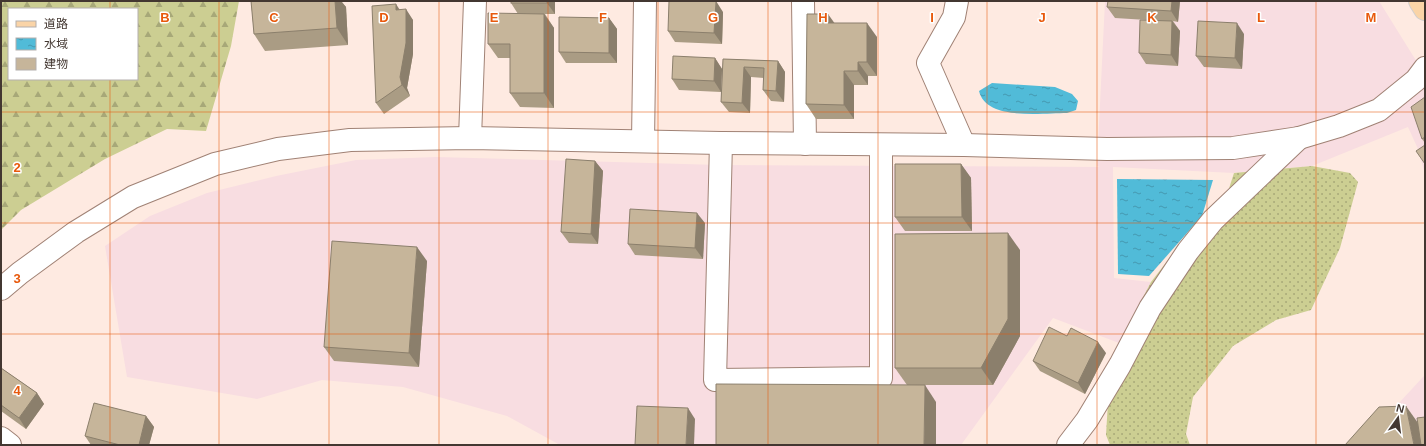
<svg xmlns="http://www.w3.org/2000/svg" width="1426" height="446" viewBox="0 0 1426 446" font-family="Helvetica,'Noto Sans JP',sans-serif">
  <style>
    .commercial { fill: #f8dde1 }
    .grass { fill: url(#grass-dots) }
    .forest { fill: url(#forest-firs); fill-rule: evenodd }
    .water { fill: url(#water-ripples) }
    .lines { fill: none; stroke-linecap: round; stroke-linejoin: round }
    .minor-casing { stroke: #a08275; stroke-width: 24 }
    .major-casing { stroke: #d2cfce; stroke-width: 24 }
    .minor { stroke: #fff; stroke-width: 22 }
    .major { stroke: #fad4a7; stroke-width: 22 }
    .wall { fill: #aa9c84 }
    .shaded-wall { fill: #8b7f6c }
    .building { fill: #c6b59a; stroke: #8b7f6c }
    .grid { fill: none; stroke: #e8590c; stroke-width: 1; stroke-opacity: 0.55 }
    .grid-label { font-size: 13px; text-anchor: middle; font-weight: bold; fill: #e8590c; stroke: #fff; stroke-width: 3; stroke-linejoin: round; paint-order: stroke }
  </style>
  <defs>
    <pattern id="grass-dots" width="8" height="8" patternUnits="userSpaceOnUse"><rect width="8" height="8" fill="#ccce92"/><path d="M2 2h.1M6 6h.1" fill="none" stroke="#a7a878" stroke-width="1.8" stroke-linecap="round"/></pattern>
    <pattern id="forest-firs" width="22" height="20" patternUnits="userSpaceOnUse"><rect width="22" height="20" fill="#ccce92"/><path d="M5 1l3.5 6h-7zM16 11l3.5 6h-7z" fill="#a7a878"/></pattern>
    <pattern id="water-ripples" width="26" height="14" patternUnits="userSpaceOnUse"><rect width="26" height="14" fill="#51bbd8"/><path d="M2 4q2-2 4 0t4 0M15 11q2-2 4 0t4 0" fill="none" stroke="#4599b0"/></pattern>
  </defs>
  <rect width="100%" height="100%" fill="#feeae1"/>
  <!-- commercial -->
  <g class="commercial">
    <path d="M1105,1H1379L1425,75V174L1418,149L1408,127L1312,166L1234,173L1113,167L1114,278L1151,282L1119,343L1053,318L961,445H560L507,416L403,387L322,380L257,399L127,377L105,246L150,216L207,193L276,176L356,160L436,157L719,165L1100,167L1097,166Z"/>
    <path d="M1425,375V445H1360L1424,376Z"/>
  </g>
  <!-- grass -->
  <path class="grass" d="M1312,166L1350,173L1358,182L1340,248L1311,310L1276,320L1233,346L1193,397L1186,434L1190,445H1110L1106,435L1108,402L1119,343L1151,282L1202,216L1223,207L1234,173Z"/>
  <!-- forest -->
  <path class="forest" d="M1,1H239L231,46L206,131L167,129L105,159L21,210L1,230ZM9,9H137V79H9Z"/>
  <!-- water -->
  <g class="water">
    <path d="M992,83L1055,87L1072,94L1078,101L1076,110L1067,113C1042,113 986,121 979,91Z"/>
    <path d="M1117,179L1213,180L1202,216L1149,276L1118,274Z"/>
  </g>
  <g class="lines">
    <defs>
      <g id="minor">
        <path d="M803,1L805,144"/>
        <path d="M957,1L954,17L928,63L964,145"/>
        <path d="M470,138L475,1"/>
        <path d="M643,141L645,1"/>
        <path d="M721,143L715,380L881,378V145"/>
        <path d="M1,289L20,273L76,232L133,197L215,164L278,149L350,140L470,138L721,143L964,145L1107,149L1233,148L1299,138L1339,126L1379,110L1416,80L1425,68"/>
        <path d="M1,438L10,445"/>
        <path d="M1068,445L1087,420L1120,365L1150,308L1188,251L1213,220L1299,138"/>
      </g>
      <path id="major" d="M1420,1L1425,9"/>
    </defs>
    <!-- minor casing -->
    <use href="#minor" class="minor-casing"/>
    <!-- major casing -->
    <use href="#major" class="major-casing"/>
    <!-- minor -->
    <use href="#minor" class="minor"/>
    <!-- major -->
    <use href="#major" class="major"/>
  </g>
  <!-- wall -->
  <g class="wall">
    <path d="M251,1H341L346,7L348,45L265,51L254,34Z"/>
    <path d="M511,1H555V14H545L554,28V108L520,107L510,93V58H498L488,44L518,14L511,3Z"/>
    <path d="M1108,1H1180L1178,22L1173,21L1180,31L1178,66L1146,64L1139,53L1147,20L1115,18L1107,7Z"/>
    <path d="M400,10L413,20V54L407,88L410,96L384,114L376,103Z"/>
    <path d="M723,12L722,44L675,42L668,31Z"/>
    <path d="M609,18L617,29V63H566L559,52Z"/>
    <path d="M834,23L877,37V76H868V85H854V119H816L806,104Z"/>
    <path d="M1244,34L1242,69L1204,67L1196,56Z"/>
    <path d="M715,58L722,69L721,92L679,90L672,79Z"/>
    <path d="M723,59L778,61L785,72L784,102L771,101L763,90L764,78L751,77L750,113L729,112L721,102Z"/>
    <path d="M1425,97V143L1422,139Z"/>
    <path d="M595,161L603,171L598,244L569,243L561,232Z"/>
    <path d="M961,164L971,178L972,231H905L895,217Z"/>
    <path d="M705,223L703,259L635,255L628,244Z"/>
    <path d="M1020,250V336L993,385H907L895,368Z"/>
    <path d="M427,261L419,367L334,361L324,347Z"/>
    <path d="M1106,353L1085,394L1040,371L1033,361Z"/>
    <path d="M1,368L37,393L44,404L26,429L1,411Z"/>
    <path d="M146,416L154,427L149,445H91L85,436Z"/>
  </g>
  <!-- shaded-wall -->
  <g class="shaded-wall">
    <path d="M335,1H341L346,7L348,45L337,28Z"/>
    <path d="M547,1H555V14L547,3Z"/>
    <path d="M716,1L723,12L722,44L714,33Z"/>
    <path d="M1172,1H1180L1178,22L1171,11Z"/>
    <path d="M396,4L403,15L396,10Z"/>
    <path d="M406,9L413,20V54L407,88L410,96L402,85L400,77Z"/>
    <path d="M544,14L554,28V108L544,93Z"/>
    <path d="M828,14L838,28L828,23Z"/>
    <path d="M609,18L617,29V63L609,53Z"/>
    <path d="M1172,21L1180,31L1178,66L1171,55Z"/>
    <path d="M867,23L877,37V76L867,62Z"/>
    <path d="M1237,23L1244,34L1242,69L1235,58Z"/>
    <path d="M715,58L722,69L721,92L714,81Z"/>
    <path d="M778,61L785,72L784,102L776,91Z"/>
    <path d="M858,62L868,76V85L858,71Z"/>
    <path d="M744,67L751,77L750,113L742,103Z"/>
    <path d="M844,71L854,85V119L844,105Z"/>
    <path d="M595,161L603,171L598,244L591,234Z"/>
    <path d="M961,164L971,178L972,231L962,217Z"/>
    <path d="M697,213L705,223L703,259L695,248Z"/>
    <path d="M1008,233L1020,250V336L993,385L981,368Z"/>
    <path d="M417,247L427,261L419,367L409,353Z"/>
    <path d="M1098,342L1106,353L1085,394L1078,383Z"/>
    <path d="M925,385L936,402V445H924Z"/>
    <path d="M37,393L44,404L26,429L19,418Z"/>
    <path d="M1406,406L1418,423L1422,445H1414Z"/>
    <path d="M688,408L695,419L694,445H686Z"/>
    <path d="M146,416L154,427L149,445H139Z"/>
  </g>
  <!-- building -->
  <g class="building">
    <path d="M251,1H335L337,28L254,34Z"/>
    <rect x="511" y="1" width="36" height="2"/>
    <path d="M669,1H716L714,33L668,31Z"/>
    <path d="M1108,1H1172L1171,11L1107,7Z"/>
    <path d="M396,4V10L406,9V43L400,77L402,85L376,103L372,6Z"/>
    <path d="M488,13L544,14V93H510V44H488Z"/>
    <path d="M807,14H828V23H867V62H858V71H844V105L806,104Z"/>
    <path d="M559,17L609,18V53L559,52Z"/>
    <path d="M1140,20L1172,21L1171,55L1139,53Z"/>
    <path d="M1198,21L1237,23L1235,58L1196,56Z"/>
    <path d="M673,56L715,58L714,81L672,79Z"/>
    <path d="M723,59L778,61L776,91L763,90L764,68L744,67L742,103L721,102Z"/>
    <path d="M1425,97V137L1422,139L1411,107Z"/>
    <path d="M1425,145V164L1416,151Z"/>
    <path d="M566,159L595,161L591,234L561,232Z"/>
    <path d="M895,164H961L962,217H895Z"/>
    <path d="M630,209L697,213L695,248L628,244Z"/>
    <path d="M1008,233V319L981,368H895V234Z"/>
    <path d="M332,241L417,247L409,353L324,347Z"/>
    <path d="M1049,327L1067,336L1071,328L1098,342L1078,383L1033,361Z"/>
    <path d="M1,368L37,393L19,418L1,405Z"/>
    <path d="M716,384L925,385L924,445H716Z"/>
    <path d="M94,403L146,416L139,445H120L85,436Z"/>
    <path d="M637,406L688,408L686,445H635Z"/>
    <path d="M1406,406L1414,445H1345L1379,407Z"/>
    <path d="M1425,417V445H1421L1417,418Z"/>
  </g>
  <!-- grid -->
  <path class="grid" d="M110,1V9M219,1V445M329,1V445M439,1V445M548,1V445M658,1V445M768,1V445M878,1V445M987,1V445M1097,1V445M1207,1V445M1316,1V445M110,79V445M1,112H1425M1,223H1425M1,334H1425"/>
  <g class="grid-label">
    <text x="165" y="22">B</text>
    <text x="274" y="22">C</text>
    <text x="384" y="22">D</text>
    <text x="494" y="22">E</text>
    <text x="603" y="22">F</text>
    <text x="713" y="22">G</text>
    <text x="823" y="22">H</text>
    <text x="932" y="22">I</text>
    <text x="1042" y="22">J</text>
    <text x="1152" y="22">K</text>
    <text x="1261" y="22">L</text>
    <text x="1371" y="22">M</text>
    <text x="17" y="172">2</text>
    <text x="17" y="283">3</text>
    <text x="17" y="395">4</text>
  </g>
  <!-- border -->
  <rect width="1426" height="446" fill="none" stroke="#433731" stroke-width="4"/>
  <!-- legend -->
  <rect x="8" y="8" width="130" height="72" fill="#ffffff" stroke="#b4afad"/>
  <rect x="16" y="21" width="20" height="6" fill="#fad4a7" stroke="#b4afad"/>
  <text x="44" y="28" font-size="12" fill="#433731">道路</text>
  <rect x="16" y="38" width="20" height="12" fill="url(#water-ripples)" stroke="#b4afad"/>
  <text x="44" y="48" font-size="12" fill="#433731">水域</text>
  <rect x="16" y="58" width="20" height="12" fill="#c6b59a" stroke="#b4afad"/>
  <text x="44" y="68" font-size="12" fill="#433731">建物</text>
  <!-- north arrow -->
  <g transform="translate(1398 418) rotate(14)" stroke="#ffffff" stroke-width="3" paint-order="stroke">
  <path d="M0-3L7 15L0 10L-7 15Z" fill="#433731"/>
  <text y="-6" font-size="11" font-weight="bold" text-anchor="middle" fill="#433731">N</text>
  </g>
</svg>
